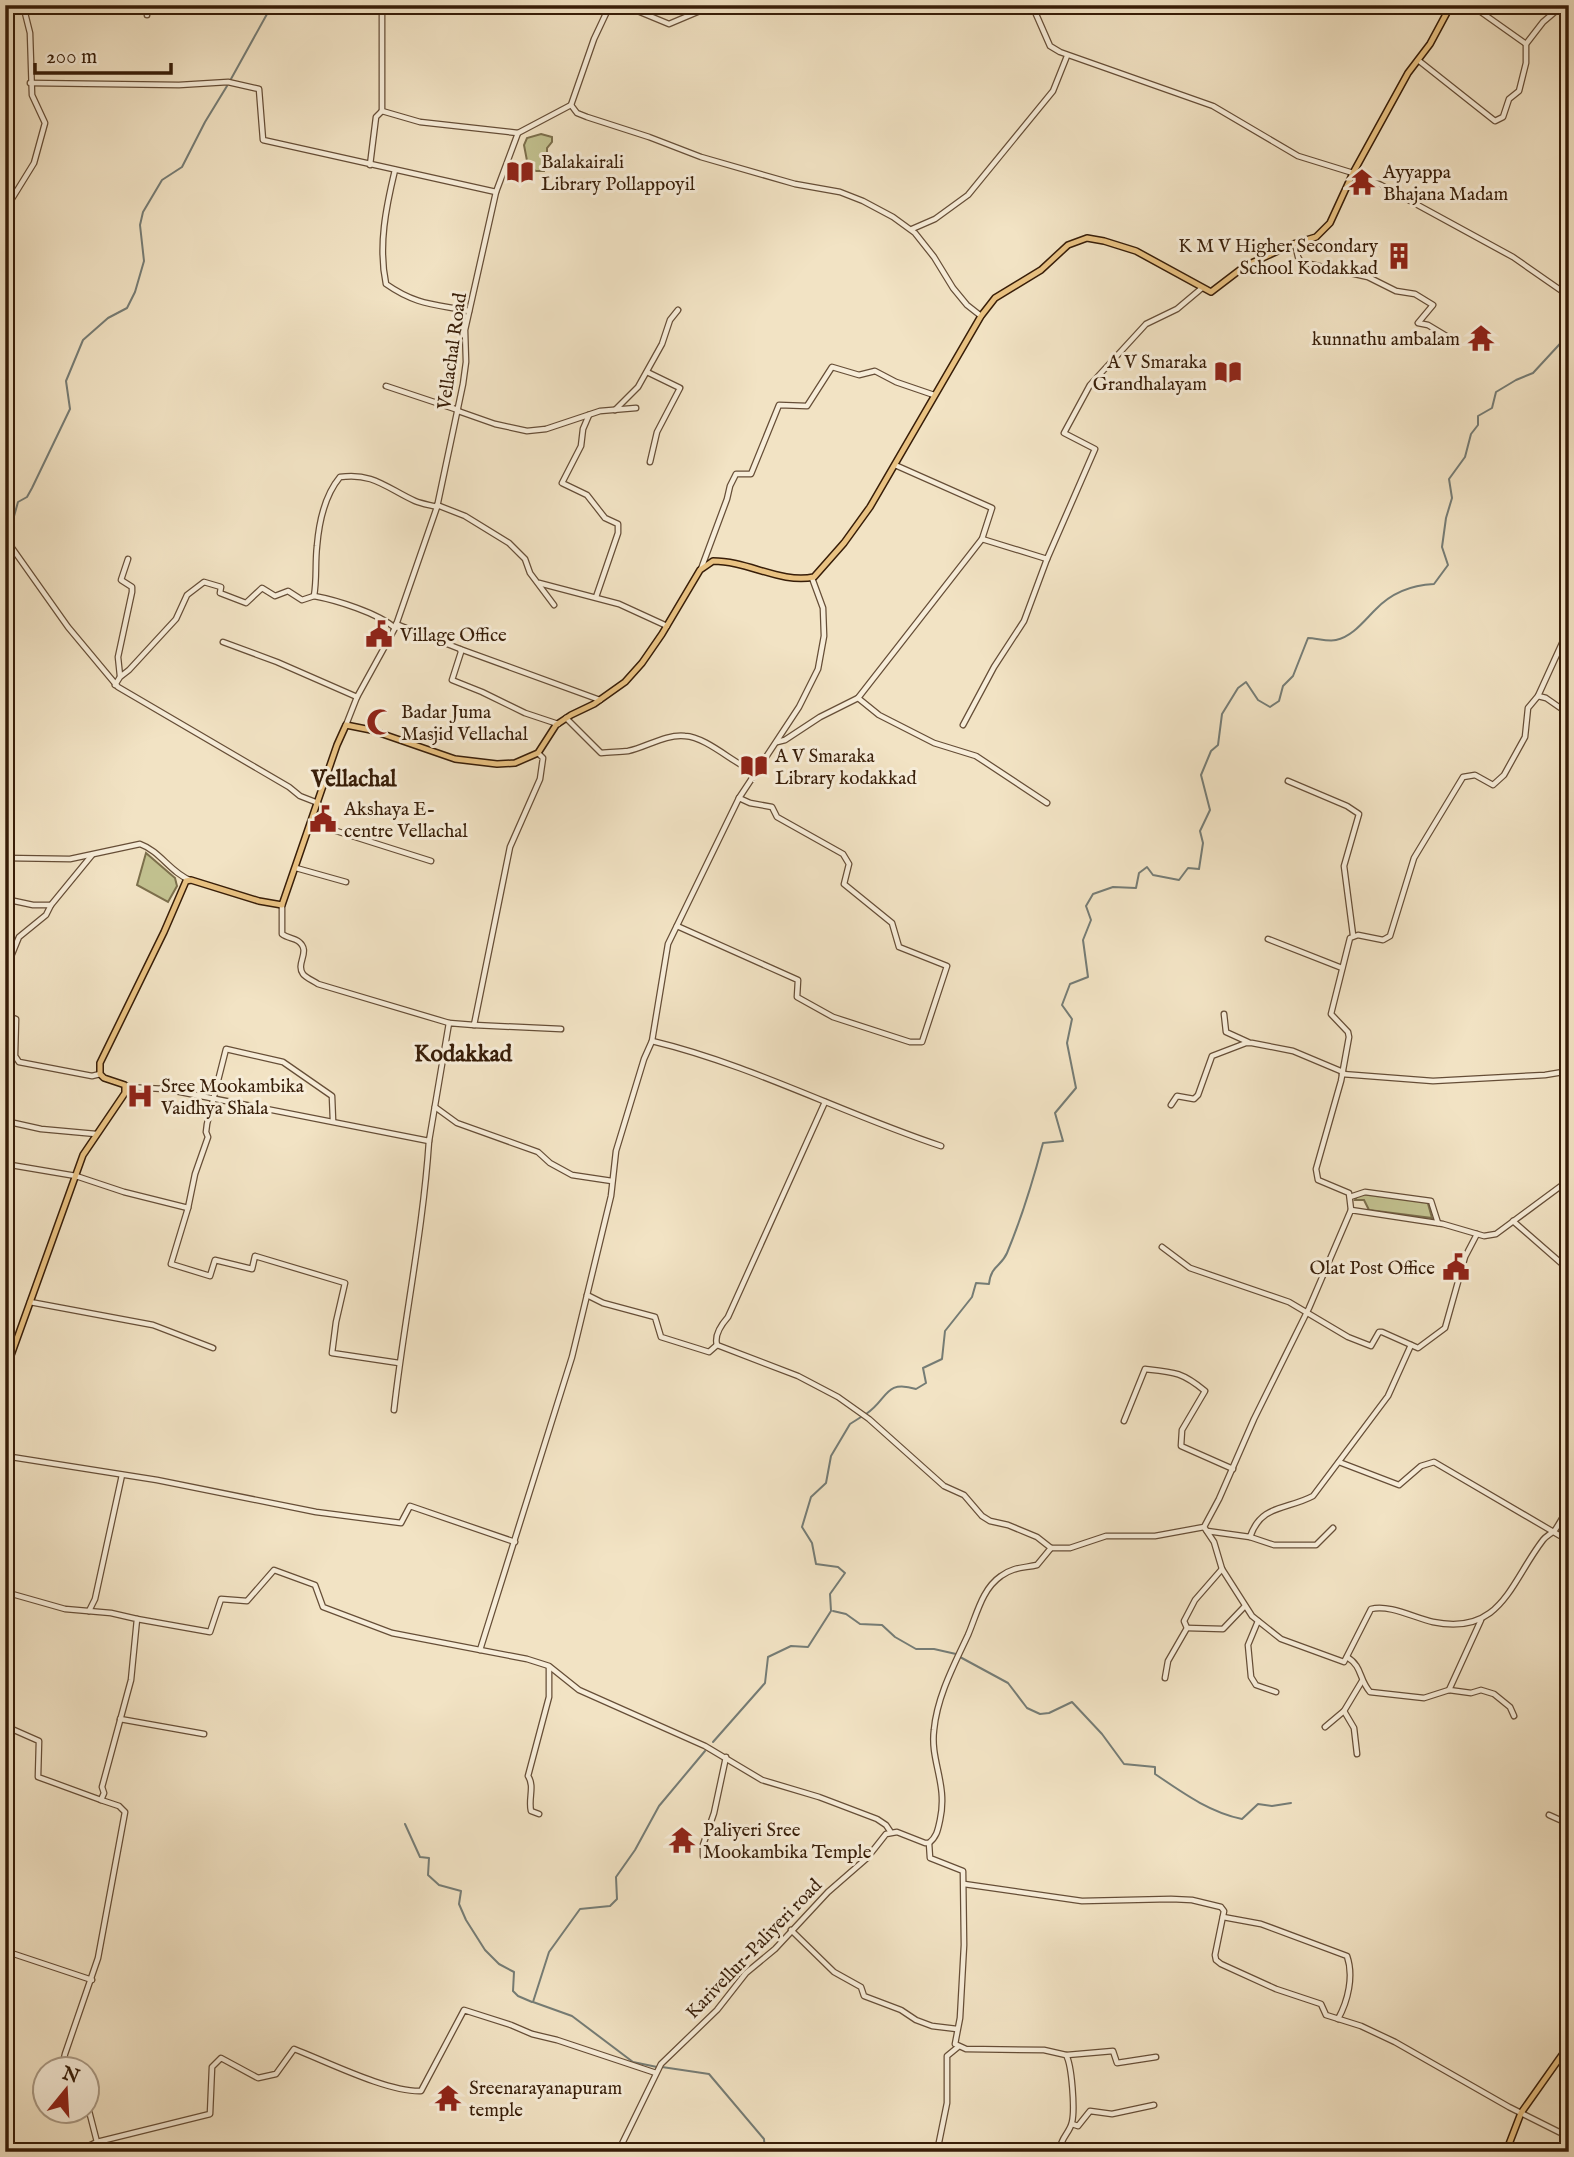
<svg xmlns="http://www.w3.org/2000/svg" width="1574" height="2157" viewBox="0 0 1574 2157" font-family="'IM FELL English',serif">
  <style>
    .green { fill: #c2c18f; stroke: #7c6f4c; stroke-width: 2 }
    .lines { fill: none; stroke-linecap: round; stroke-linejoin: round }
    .stream { stroke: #757c75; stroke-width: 2 }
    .minor-casing { stroke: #664e37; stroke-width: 7 }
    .major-casing { stroke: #371d08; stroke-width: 8 }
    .minor { stroke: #f7edd9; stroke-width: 4.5 }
    .major { stroke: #e9c282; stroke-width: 5 }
    .labels { text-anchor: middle; stroke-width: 6; stroke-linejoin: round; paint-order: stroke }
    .poi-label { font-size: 19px; fill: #371d08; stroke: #f7edd9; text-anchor: start }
    .street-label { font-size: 19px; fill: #371d08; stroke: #f7edd9 }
    .quarter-label { font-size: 23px; font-weight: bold; fill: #371d08; stroke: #f7edd9 }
  </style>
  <rect width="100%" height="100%" fill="#f2e3c4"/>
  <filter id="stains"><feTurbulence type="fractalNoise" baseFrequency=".00286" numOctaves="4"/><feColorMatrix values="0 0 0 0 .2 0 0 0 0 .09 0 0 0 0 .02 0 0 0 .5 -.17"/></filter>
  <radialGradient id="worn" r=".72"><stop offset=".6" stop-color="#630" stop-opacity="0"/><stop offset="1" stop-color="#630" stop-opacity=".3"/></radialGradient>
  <!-- green -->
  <g class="green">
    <path d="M541,134L552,137V142L547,148V162L544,171H536L528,166L524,145L527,138Z"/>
    <path d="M146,853L175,878L177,886L168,902L137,885Z"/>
    <path d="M1364,1194L1427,1200L1432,1218L1369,1210L1364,1200H1355L1357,1196Z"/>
  </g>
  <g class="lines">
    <!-- stream -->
    <g class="stream">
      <path d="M231,79L272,5"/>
      <path d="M6,535L11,527L18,502L27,497L32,488L70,409L66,381L83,340L108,318L127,308L135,292L144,261L140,225L143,212L162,180L182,167L205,122L227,86"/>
      <path d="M866,1414C888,1400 884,1379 916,1389L926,1383L923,1368L942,1359L945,1331L972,1297L976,1283L989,1284C991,1265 1001,1267 1007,1253C1022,1217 1033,1181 1043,1143L1063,1141L1055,1113L1076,1088L1067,1043L1072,1019L1062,1005L1070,984L1088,977L1083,940L1091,920L1086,906L1093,894L1113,887L1136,888L1139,873L1147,867L1153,875L1179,880L1188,868L1199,869L1203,843L1200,831L1210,810L1201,775L1211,751L1218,745L1222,714L1238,688L1246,682L1258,700L1270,707L1279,701L1283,686L1293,676L1308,638C1316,638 1328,642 1336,640C1352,637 1364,621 1375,610C1391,593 1411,585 1434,584L1448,565L1442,547L1446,518L1452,498L1449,479L1465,457L1471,434L1478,425V416L1492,408L1496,392L1516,380L1533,373L1569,334"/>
      <path d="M833,1611L846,1614L860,1624L882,1625L895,1637L916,1649H934L956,1654"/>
      <path d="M960,1657L1008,1683L1027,1708L1040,1714L1049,1713L1072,1702L1102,1734L1124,1764L1155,1767V1774C1183,1793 1209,1812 1242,1819L1258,1804L1272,1806L1291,1803"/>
      <path d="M713,1742L765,1683L768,1657L791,1646L808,1647L831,1611L830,1594L845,1573L838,1567L816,1564L812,1543L802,1527L811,1497L826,1483L831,1456L850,1424L861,1417"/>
      <path d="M405,1824L420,1857L429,1858L428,1875L439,1885L461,1891L459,1904L466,1920L485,1950L499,1964L514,1972L513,1991L518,1996L532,2002"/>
      <path d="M657,2067L633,2062L572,2016L533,2002L549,1952L580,1909L610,1906L617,1899L616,1877L635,1850L659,1806L705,1751"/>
      <path d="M662,2067L709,2074L764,2139L765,2152"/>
    </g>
    <defs>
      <g id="minor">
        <path d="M147,5V15"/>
        <path d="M379,5L382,12V111L420,122L518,133"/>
        <path d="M623,5L669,24L714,5"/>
        <path d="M1032,5L1050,46L1060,52L1213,106L1298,156L1353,173L1381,185L1513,257L1569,296"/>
        <path d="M1471,5L1526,44"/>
        <path d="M25,10L36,5"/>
        <path d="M1418,60L1495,121L1503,117L1509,99L1519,91L1526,63V44L1543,22L1563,5"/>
        <path d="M30,83L179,85L228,82L259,89L263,140L496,192"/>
        <path d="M571,105L577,113L587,117L649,137L701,157L795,184L840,192L863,201L893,217L915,233L934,257L953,288L967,305L981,316"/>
        <path d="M370,165L376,117L382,111"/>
        <path d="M395,170C386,207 378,246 386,284C416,305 434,304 469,311"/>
        <path d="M5,210L34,163L45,123L32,95L30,33L23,5"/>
        <path d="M912,229L935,219L968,195L1053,91L1067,56"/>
        <path d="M1295,244L1298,257L1301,262L1368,277L1396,291L1415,294L1433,305L1418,323L1428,325L1448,337"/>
        <path d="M647,372L680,388L657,432L650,462"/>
        <path d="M386,386L458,410"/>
        <path d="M615,410L638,387L662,344L670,320L678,310"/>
        <path d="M458,411L495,424L527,431L546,429L600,411L636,408"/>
        <path d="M589,415L583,429L581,446L562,483L587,495L605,518L618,524V533L596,597"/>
        <path d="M895,465L992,508L982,539"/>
        <path d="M437,505L465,516L509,543L525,559L530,573L554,605"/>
        <path d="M5,538L68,627L118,687L289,787L300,796L318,803"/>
        <path d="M701,569L727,499L730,486L736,474H751L779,405L807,406L832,367L859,375L875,371L896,382L934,395"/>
        <path d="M539,583L619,604L667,626"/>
        <path d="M396,624L460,649L461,652L452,680L482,692L525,713L558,724"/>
        <path d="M395,628C378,613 336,600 314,596C317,579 315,563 317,546C319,522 325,495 340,477C373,472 388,489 415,501C422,504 430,505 437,507"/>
        <path d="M223,642L277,662L357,697"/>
        <path d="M460,649L600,700"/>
        <path d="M120,676L118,657L132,592V587L121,580L128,559"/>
        <path d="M115,685L120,677L129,670L176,619L187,595L204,582L221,587L220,593L246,603L262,588L275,596L288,591L302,600L314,596"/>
        <path d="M1538,696L1546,698L1569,714"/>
        <path d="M858,698L879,715L934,743L976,756L1047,803"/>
        <path d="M566,718L601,753C610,752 619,752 628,751C647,747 665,734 685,736C707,737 735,765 757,773"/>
        <path d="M346,725L357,697L395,628L437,507L463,384L466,362L465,330L496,192L518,133L571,105L594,39L610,5"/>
        <path d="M963,725L994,667L1024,621L1047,559"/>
        <path d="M777,742L785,740L820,717L858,698L982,539L1047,559L1095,449L1064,433L1090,385L1146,324L1177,309L1202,288"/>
        <path d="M1288,781L1347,806L1359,814L1344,866L1353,935"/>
        <path d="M311,823L431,861"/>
        <path d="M5,858L70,859L140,844C160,851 171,873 190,880"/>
        <path d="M296,868L346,882"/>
        <path d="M5,899L33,905H51L92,855"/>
        <path d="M282,905V934C287,938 294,938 298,941C312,951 295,963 303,974C306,978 314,981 318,984L449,1023"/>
        <path d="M677,926L798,980L797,997L833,1017L910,1042H922L947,966L899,947L892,923L844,884L849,864L843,854L777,817L772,807L750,803L739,798"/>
        <path d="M1268,939L1342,968"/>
        <path d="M10,959L19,937L46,915L51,905"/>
        <path d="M1224,1014L1226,1032L1248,1042"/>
        <path d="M5,1015L16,1019L15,1056L19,1062L92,1076L100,1074"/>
        <path d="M474,1025L561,1029"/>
        <path d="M652,1041C752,1065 844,1114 941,1146"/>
        <path d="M1342,1074L1433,1081L1545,1075L1569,1071"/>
        <path d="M126,1087L165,1089L429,1141L449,1023L474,1025L510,847L540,779L543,758L538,753"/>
        <path d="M825,1102L728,1317C721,1325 714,1335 717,1345L798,1376L838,1397L869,1419L944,1486L964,1495L982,1516L990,1521L1008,1525L1037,1537L1051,1548"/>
        <path d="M1171,1105L1177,1096L1194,1099L1198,1095L1212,1056L1246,1043H1252L1293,1051L1343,1072"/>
        <path d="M435,1107L457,1123L538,1152L550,1163L572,1175L612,1181"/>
        <path d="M5,1121L41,1129L96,1134"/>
        <path d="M5,1164L76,1176L124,1192L188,1208L195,1174L208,1137L206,1132L207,1124L226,1049L283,1062L332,1096L333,1121"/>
        <path d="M1350,1197L1365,1192L1431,1201L1438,1223"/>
        <path d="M188,1208L171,1264L210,1276L215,1260L252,1269L255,1256L345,1283L336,1322L332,1353L399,1363"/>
        <path d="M1351,1210L1349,1193L1318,1180L1316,1169L1341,1081L1349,1037L1348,1032L1331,1014L1350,938L1358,935L1383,940L1390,936L1414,858L1463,777L1475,775L1493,785L1504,775L1525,737L1528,708L1538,696L1569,628"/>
        <path d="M1513,1221L1569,1270"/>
        <path d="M1162,1247L1190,1268L1289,1302L1348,1337L1371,1346L1379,1332H1382L1418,1348L1445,1328L1465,1257L1477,1234"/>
        <path d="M587,1295L603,1303L655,1317L661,1337L709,1352L717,1345"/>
        <path d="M30,1302L153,1325L213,1348"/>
        <path d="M1569,1303V1305"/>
        <path d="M394,1410C404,1320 423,1231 429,1141"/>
        <path d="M1124,1421L1145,1369C1174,1372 1182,1372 1205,1391L1182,1430L1181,1446L1233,1469"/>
        <path d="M5,1456L157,1480L316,1512L401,1523L410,1506L515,1542"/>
        <path d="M1339,1462L1399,1485L1421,1466L1434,1462L1569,1541"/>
        <path d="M1204,1527L1214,1542L1222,1569L1252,1616L1281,1639L1344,1662L1371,1609C1389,1604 1415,1618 1433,1622C1501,1636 1510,1583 1543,1540C1546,1536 1551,1534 1555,1530C1560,1523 1564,1514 1569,1507"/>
        <path d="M1207,1531L1250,1537C1261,1504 1287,1510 1313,1496L1388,1396L1411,1345"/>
        <path d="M1250,1537L1274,1545H1316L1333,1528"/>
        <path d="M5,1592L65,1609L111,1613L137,1619L131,1680L102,1787L104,1793L101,1800L119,1806L125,1812L98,1958L65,2054L63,2063L66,2070"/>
        <path d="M89,1611L95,1599L122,1475"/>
        <path d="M137,1619L210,1632L221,1599L247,1601L274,1570L315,1585L323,1607L392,1633L527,1659L549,1666L579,1690L705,1746L762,1780L819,1797L877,1819L886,1825L890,1831"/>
        <path d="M1258,1621L1248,1645L1251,1677L1256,1685L1276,1692"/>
        <path d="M1187,1628L1223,1629L1245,1606"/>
        <path d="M480,1650L572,1357L611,1196L616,1151L644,1059L652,1041L668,944L739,798L799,707L818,669L824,636L823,608L812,578"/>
        <path d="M1347,1657C1363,1667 1358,1678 1370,1692L1424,1698L1449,1690L1471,1693L1481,1690L1494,1694L1510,1707L1514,1716"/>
        <path d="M1165,1678L1168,1661L1187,1628L1184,1621L1195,1600L1222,1569"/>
        <path d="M1449,1690L1481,1620"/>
        <path d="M1344,1711L1354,1728L1357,1754"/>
        <path d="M120,1719L204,1734"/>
        <path d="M5,1726L39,1741L38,1777L101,1800"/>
        <path d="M1325,1727L1344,1711L1362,1681"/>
        <path d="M539,1814L531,1811C528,1799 535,1786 528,1776L549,1697V1667"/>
        <path d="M1549,1815L1569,1824"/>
        <path d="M929,1843L930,1858L963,1871L964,1945L960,2018L955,2044L966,2049L1044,2050L1066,2055C1072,2065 1075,2110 1072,2122C1070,2133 1061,2136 1059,2152"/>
        <path d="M703,1856V1845L714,1813L726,1757"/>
        <path d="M964,1884L1082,1901L1171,1899L1192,1900L1221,1907L1224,1911L1215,1955L1216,1960L1221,1964L1276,1989L1321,2004L1326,2015L1361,2026L1395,2042L1509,2107L1569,2137"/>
        <path d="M1223,1917L1261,1924L1347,1956C1354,1976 1348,2001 1338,2019"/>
        <path d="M791,1930L834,1972L861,1987L864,1996L901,2010L916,2020L932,2026L957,2029"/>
        <path d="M5,1951L92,1980"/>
        <path d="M1067,2055L1113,2051L1117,2063L1156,2057"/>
        <path d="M88,2107L97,2142L210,2114L212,2067L221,2058L258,2078L276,2074L294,2049C328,2062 387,2092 421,2091L464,2010L511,2025L532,2034L557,2040L656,2073"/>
        <path d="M1072,2124L1078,2126L1090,2111L1112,2114L1154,2105"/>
        <path d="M76,2152L97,2142"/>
        <path d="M618,2152L661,2064L717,2010L746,1973L775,1949L828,1892L867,1858L886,1834L897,1832L925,1843H929C937,1837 938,1829 940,1820C948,1784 930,1761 934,1730C937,1697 954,1665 968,1635C977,1614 982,1589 1001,1576C1013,1567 1024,1568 1037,1565L1051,1548H1070L1106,1536H1155L1204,1527L1219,1499L1254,1419L1309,1308L1351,1210L1443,1224L1484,1236L1496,1234L1569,1180"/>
        <path d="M937,2152L947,2103V2056L958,2047"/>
      </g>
      <g id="major">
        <path d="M5,1372L83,1155L125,1093V1085L104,1078L100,1074V1063L164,932L186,881L191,880L259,901L282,905L337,745L346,725L371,730L455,759L497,764L515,763L538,753L556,725L571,715L594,704L625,682L642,663L662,634L700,570L713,561C748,561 781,584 814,577L844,543L870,507L981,316L995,298L1041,270L1068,245L1087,238L1104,241L1136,251L1211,292L1245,266L1293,244L1316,237L1330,223L1353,173L1408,73L1430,44L1451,5"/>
        <path d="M1506,2152L1521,2113L1569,2045"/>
      </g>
    </defs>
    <!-- minor casing -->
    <use href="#minor" class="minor-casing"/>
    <!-- major casing -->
    <use href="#major" class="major-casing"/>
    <!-- minor -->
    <use href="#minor" class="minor"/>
    <!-- major -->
    <use href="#major" class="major"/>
  </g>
  <!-- icons -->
  <defs>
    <symbol id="library-bare" viewBox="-9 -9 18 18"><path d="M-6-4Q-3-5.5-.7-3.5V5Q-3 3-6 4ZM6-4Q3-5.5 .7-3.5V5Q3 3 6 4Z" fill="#8f2418" stroke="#f7edd9" stroke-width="2.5" paint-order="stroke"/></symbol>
    <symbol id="temple-bare" viewBox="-9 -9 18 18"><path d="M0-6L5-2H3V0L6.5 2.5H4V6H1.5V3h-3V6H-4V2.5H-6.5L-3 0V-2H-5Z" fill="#8f2418" stroke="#f7edd9" stroke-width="2.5" paint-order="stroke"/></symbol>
    <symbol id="building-bare" viewBox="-9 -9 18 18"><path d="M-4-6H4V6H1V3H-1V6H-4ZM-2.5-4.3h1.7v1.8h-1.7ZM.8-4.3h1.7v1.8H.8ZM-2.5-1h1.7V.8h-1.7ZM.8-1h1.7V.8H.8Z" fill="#8f2418" stroke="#f7edd9" stroke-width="2.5" paint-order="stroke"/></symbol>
    <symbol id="civic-bare" viewBox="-9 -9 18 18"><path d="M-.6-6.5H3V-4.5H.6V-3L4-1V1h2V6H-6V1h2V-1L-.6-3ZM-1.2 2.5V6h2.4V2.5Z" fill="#8f2418" stroke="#f7edd9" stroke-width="2.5" paint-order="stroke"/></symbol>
    <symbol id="mosque-bare" viewBox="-9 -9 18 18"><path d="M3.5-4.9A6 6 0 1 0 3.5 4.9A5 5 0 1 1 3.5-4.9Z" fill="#8f2418" stroke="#f7edd9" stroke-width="2.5" paint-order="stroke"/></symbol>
    <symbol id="hospital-bare" viewBox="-9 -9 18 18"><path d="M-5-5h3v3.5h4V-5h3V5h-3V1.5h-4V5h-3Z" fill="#8f2418" stroke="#f7edd9" stroke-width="2.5" paint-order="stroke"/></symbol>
  </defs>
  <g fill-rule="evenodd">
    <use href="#library-bare" x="501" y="153" width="38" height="38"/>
    <use href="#temple-bare" x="1343" y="163" width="38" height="38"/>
    <use href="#building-bare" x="1380" y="237" width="38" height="38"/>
    <use href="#temple-bare" x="1462" y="319" width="38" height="38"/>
    <use href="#library-bare" x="1209" y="353" width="38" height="38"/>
    <use href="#civic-bare" x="360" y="615" width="38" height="38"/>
    <use href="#mosque-bare" x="361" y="703" width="38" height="38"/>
    <use href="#library-bare" x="735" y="747" width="38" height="38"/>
    <use href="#civic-bare" x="304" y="800" width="38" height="38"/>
    <use href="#hospital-bare" x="121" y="1077" width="38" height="38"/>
    <use href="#civic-bare" x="1437" y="1248" width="38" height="38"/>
    <use href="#temple-bare" x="663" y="1821" width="38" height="38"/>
    <use href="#temple-bare" x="429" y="2079" width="38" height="38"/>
  </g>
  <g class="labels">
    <!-- poi labels -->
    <g class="poi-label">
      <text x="541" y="168">Balakairali<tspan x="541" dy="22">Library Pollappoyil</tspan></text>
      <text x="1383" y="178">Ayyappa<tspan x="1383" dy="22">Bhajana Madam</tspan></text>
      <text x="1378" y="252" text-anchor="end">K M V Higher Secondary<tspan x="1378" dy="22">School Kodakkad</tspan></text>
      <text x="1460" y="345" text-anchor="end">kunnathu ambalam</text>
      <text x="1207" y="368" text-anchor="end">A V Smaraka<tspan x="1207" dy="22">Grandhalayam</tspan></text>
      <text x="400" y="641">Village Office</text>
      <text x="401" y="718">Badar Juma<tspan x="401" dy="22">Masjid Vellachal</tspan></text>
      <text x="775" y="762">A V Smaraka<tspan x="775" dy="22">Library kodakkad</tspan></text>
      <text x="344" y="815">Akshaya E-<tspan x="344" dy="22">centre Vellachal</tspan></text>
      <text x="161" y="1092">Sree Mookambika<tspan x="161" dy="22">Vaidhya Shala</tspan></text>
      <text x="1435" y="1274" text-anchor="end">Olat Post Office</text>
      <text x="703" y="1836">Paliyeri Sree<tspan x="703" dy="22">Mookambika Temple</tspan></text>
      <text x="469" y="2094">Sreenarayanapuram<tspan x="469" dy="22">temple</tspan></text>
    </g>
    <!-- street labels -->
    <g class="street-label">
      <text transform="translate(451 351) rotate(-82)" y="7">Vellachal Road</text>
      <text transform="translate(753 1948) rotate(-46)" y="7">Karivellur-Paliyeri road</text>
    </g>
    <!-- quarter labels -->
    <g class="quarter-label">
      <text x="354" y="786">Vellachal</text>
      <text x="463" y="1061">Kodakkad</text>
    </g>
  </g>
  <!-- margin -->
  <rect width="1574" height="2157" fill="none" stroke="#f2e3c4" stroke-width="28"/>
  <rect x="7" y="7" width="1560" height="2143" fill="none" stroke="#371d08" stroke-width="3.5"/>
  <rect x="14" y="14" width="1546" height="2129" fill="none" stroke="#371d08" stroke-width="2"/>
  <!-- north arrow -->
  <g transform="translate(66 2090) rotate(18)"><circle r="33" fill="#f7edd9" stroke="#aa9a85" stroke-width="2"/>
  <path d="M0-5L12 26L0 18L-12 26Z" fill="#8f2418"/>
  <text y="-10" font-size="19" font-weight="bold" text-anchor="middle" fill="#371d08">N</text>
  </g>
  <!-- scale -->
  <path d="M35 63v10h136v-10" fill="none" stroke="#371d08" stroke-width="3.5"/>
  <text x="46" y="63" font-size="21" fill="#371d08" stroke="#f7edd9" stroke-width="5" paint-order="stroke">200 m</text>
  <rect width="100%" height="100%" filter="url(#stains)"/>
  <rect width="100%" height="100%" fill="url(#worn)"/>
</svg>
